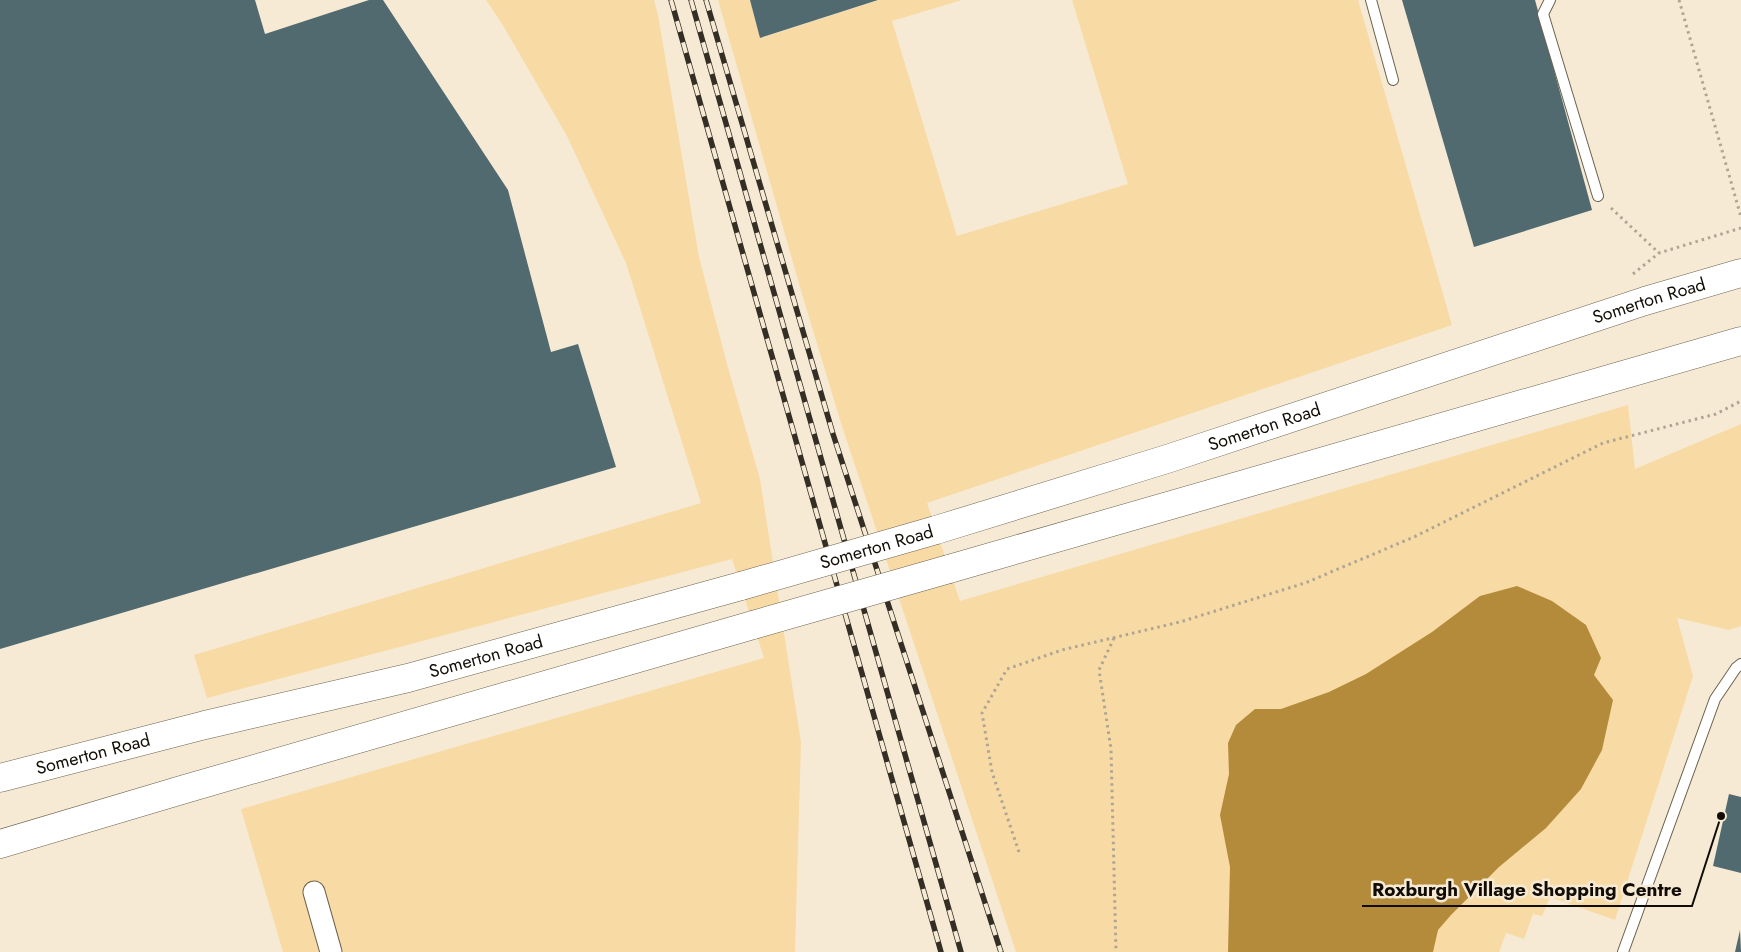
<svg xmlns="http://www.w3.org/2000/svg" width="1741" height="952" viewBox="0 0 1741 952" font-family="Jost,sans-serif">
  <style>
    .green { fill: #f8daa4 }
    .water { fill: #b38b3b }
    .building { fill: #506a70 }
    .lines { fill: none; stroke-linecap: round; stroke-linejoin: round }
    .service-casing { stroke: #6c624f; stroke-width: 12 }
    .minor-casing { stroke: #6c624f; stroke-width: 23 }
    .primary-casing { stroke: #6c624f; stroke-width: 29 }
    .path { stroke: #aea594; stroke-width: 3; stroke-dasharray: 2.5 4; stroke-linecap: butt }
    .service { stroke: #fff; stroke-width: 10 }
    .minor { stroke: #fff; stroke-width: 21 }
    .primary { stroke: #fff; stroke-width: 28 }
    .rail-casing { stroke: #342e25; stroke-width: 5.5 }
    .rail { stroke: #f6ead4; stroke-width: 4; stroke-dasharray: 11; stroke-linecap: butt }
    .primary-bridge-casing { stroke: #6c624f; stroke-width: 29; stroke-linecap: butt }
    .primary-bridge { stroke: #fff; stroke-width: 28 }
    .labels { text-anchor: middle; stroke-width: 5; stroke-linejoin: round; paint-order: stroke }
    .street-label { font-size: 18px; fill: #110d06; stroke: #f6ead4 }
    .leader { fill: none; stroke: #110d06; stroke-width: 2 }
    .callout-dot { fill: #110d06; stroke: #f6ead4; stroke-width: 2 }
    .callout-label { font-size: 19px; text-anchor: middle; font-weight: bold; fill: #110d06; stroke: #f6ead4; stroke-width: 5; stroke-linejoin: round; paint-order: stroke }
  </style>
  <rect width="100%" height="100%" fill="#f6ead4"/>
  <!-- green -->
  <g class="green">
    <path d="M486,0H654L658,15L699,257L727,364L760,479L801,742L795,952H283L241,809L764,658L732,559L207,698L194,655L701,503L626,263L567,136L501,22Z"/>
    <path d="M718,0H750L761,38L879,0H962L892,21L957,236L1128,184L1072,0H1358L1452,325L927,503L960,601L1628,405L1635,469L1741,424V626L1729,630L1677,618L1693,676L1615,920L1550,897L1542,916L1533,914L1524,939L1506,933L1499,952H1016L841,423L802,294Z"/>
  </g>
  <!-- water -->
  <path class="water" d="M1517,586L1552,601L1586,625L1601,658L1594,675L1613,700L1602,750L1581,789L1546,828L1499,867L1451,915L1438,930L1433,952H1228L1230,867L1220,815L1229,774L1228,743L1236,725L1255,709H1281L1329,692L1366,674L1432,632L1480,596Z"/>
  <!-- building -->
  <g class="building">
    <path d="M0,0H255L265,34L369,0H383L508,190L551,352L578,344L616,467L0,649Z"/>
    <path d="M750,0H878L760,38Z"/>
    <path d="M1402,0H1535L1592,210L1474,247Z"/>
    <path d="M1729,794L1741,797V873L1713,866Z"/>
    <path d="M1740,930L1741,952H1735Z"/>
  </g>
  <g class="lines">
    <defs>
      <g id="service">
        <path d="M1371,0L1393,80"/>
        <path d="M1550,0L1543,14L1598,196"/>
        <path d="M1623,952L1715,699L1736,668L1741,664"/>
      </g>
      <path id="minor" d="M314,892L331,952"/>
      <g id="primary">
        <path id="s1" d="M936,530L1167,459L1645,301L1741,273"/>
        <path d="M949,569L1741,341"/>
        <path id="s2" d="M0,778L205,725L408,678L741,586"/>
        <path d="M0,844L185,789L753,625"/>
      </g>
    </defs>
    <!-- service casing -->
    <use href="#service" class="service-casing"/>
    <!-- minor casing -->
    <use href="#minor" class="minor-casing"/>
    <!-- primary casing -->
    <use href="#primary" class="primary-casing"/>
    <!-- path -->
    <g class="path">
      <path d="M1679,0L1741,217"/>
      <path d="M1611,208L1659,253"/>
      <path d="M1633,274L1659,253L1741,228"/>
      <path d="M1114,638L1099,670L1111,749L1116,952"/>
      <path d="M1019,852L992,772L982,713L1007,669L1062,650L1180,622L1305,583L1414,537L1603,443L1716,414L1741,401"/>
    </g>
    <!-- service -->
    <use href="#service" class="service"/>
    <!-- minor -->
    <use href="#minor" class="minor"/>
    <!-- primary -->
    <use href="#primary" class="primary"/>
    <defs>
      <g id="rail">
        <path d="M671,0L941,952"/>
        <path d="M691,0L961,952"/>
        <path d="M706,0L833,434L1001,952"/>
      </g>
    </defs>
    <!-- rail casing -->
    <use href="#rail" class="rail-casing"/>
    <!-- rail -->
    <use href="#rail" class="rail"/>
    <defs>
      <g id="primary-bridge">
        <path id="s3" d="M741,586L936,530"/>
        <path d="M753,625L949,569"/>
      </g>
    </defs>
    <!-- primary-bridge casing -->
    <use href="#primary-bridge" class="primary-bridge-casing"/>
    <!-- primary-bridge -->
    <use href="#primary-bridge" class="primary-bridge"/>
  </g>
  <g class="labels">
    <!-- street labels -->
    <g class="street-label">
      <text dy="6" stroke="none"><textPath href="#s1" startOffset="749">Somerton Road</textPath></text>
      <text dy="6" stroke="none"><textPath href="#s1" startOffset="344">Somerton Road</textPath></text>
      <text dy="6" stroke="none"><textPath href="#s3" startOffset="141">Somerton Road</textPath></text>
      <text dy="6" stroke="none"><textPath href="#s2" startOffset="501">Somerton Road</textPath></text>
      <text dy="6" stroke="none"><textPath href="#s2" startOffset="96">Somerton Road</textPath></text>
    </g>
  </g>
  <!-- callouts -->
  <path class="leader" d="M1721 816L1692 906H1362"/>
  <circle class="callout-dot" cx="1721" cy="816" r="5"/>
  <g class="callout-label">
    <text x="1527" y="896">Roxburgh Village Shopping Centre</text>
  </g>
</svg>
